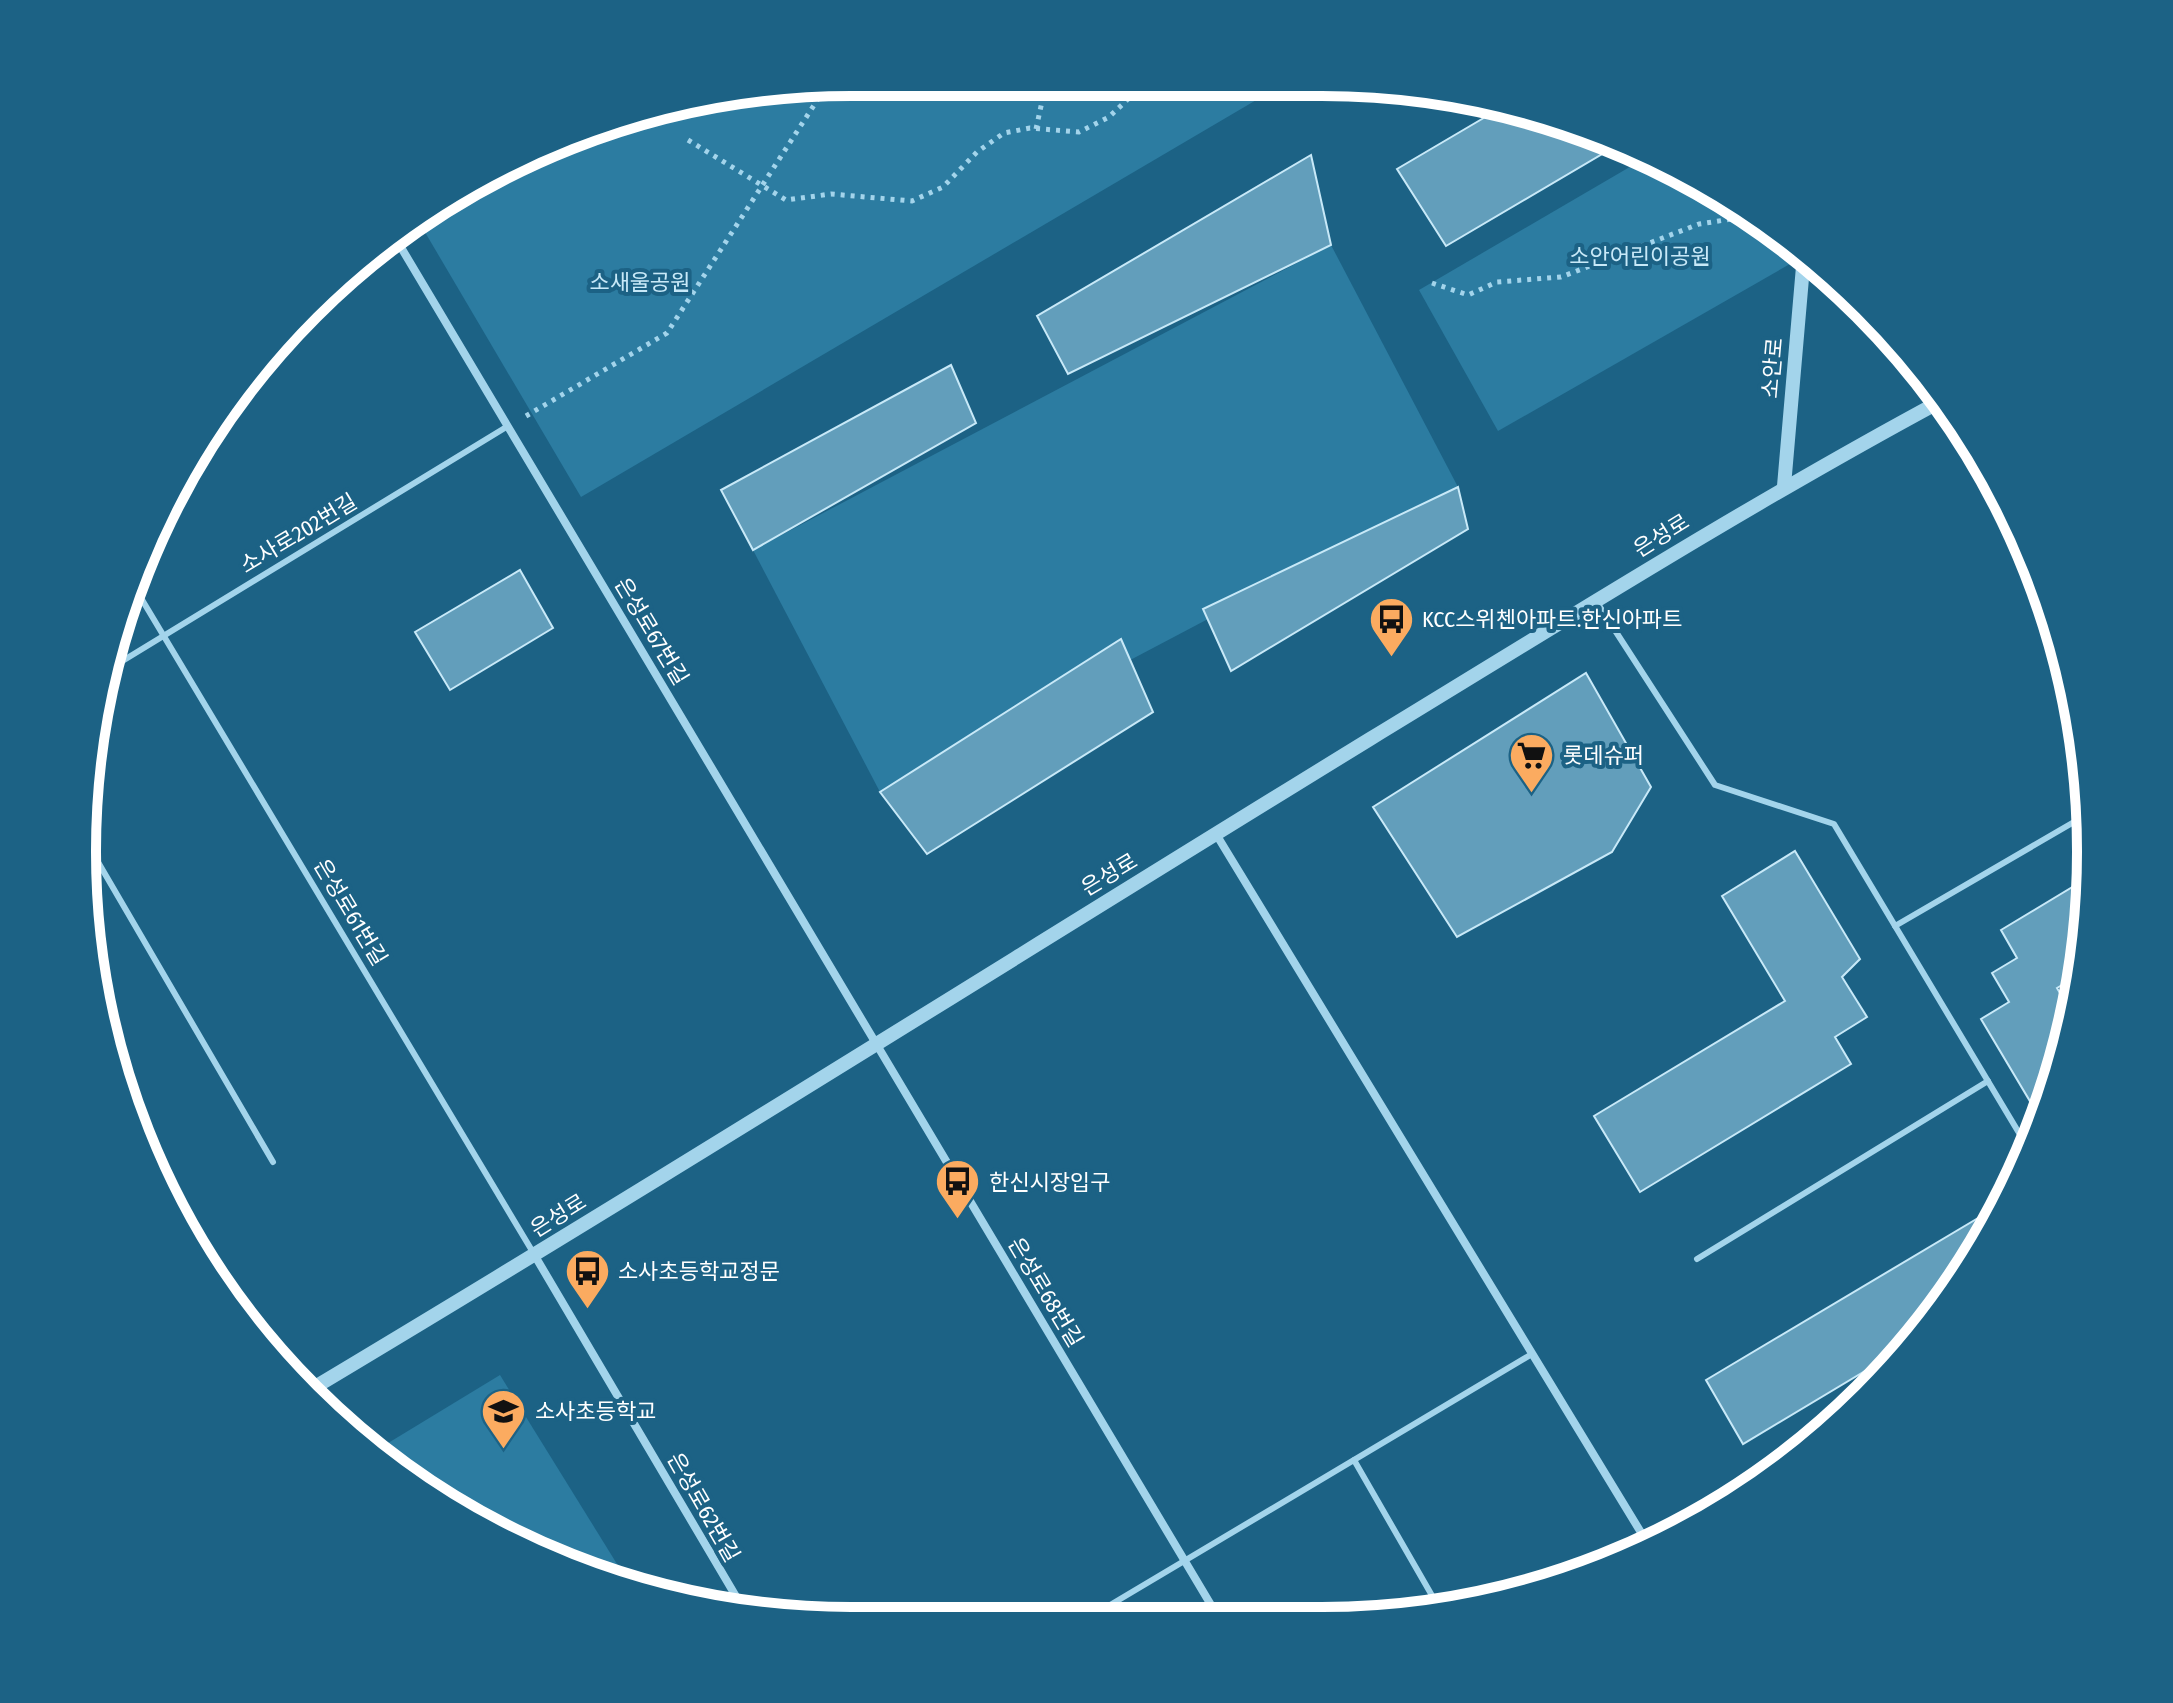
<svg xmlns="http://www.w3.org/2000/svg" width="2173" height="1703" viewBox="0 0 2173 1703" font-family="'Fira Sans Condensed','Noto Sans KR',sans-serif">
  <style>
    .green { fill: #2c7ca1 }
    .building { fill: #629ebb; stroke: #c8e9f8; stroke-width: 2 }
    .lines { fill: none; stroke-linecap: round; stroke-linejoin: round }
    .path { stroke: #a3d4eb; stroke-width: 5; stroke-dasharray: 4 6; stroke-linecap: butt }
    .service { stroke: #a3d4eb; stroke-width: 6 }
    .minor { stroke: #a3d4eb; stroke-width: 8 }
    .tertiary { stroke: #a3d4eb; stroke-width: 14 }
    .labels { text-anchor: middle; stroke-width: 8; stroke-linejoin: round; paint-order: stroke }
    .park-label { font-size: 22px; fill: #c8e9f8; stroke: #1c6285 }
    .street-label { font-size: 22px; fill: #fff; stroke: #1c6285 }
    .poi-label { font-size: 22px; fill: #fff; stroke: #1c6285; text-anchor: start }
    .rim { fill: none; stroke: #fff; stroke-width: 10 }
  </style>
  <rect width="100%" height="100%" fill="#1c6285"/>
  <!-- green -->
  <g class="green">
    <path d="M852,82L1285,83L581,497L419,222L466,185L652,108Z"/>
    <path d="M1640,161L1790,241L1804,256L1498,431L1419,290Z"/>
    <path d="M1331,245L1458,487L880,792L753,550Z"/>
    <path d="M500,1375L630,1585L557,1563L424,1491L375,1451Z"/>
  </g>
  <!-- building -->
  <g class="building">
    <path d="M1499,109L1568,123L1614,147L1446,246L1397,169Z"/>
    <path d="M1311,155L1331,245L1068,374L1037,316Z"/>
    <path d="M951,365L976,423L753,550L721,490Z"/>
    <path d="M1458,487L1468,529L1231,671L1203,609Z"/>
    <path d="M520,570L553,628L450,690L415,632Z"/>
    <path d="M1121,639L1153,712L927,854L880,792Z"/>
    <path d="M1586,673L1651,787L1612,852L1457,937L1373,807Z"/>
    <path d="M1795,851L1860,959L1842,977L1867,1017L1835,1037L1851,1064L1640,1192L1594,1116L1785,1001L1722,896Z"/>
    <path d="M2089,877V901L2077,976L2057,988L2071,1011L2065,1050L2040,1118L1981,1019L2009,1002L1992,973L2017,958L2001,930Z"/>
    <path d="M2005,1202L1932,1320L1910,1344L1743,1444L1706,1380Z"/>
  </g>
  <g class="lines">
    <!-- path -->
    <g class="path">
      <path d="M1036,129L1043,97L1041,83"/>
      <path d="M688,140L786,200L831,194L912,201L943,187L977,152L1004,133L1030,128L1079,132L1109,117L1145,83"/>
      <path d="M1432,283L1468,295L1497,282L1561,277L1699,224L1745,217"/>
      <path d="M526,416L667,333L827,85"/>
    </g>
    <!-- service -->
    <g class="service">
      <path d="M135,588L534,1254"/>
      <path d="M1596,601L1715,785L1834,824L2028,1148"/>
      <path d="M106,671L508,426"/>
      <path d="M2079,726L2080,731"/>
      <path d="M84,838L273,1162"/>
      <path d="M1895,926L2086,815"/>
      <path d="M1697,1259L1988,1081"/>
      <path d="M1354,1460L1438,1606"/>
      <path d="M1085,1620L1532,1354"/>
    </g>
    <!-- minor -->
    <g class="minor">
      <path d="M396,239L1220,1620"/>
      <path d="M1216,834L1648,1544"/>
      <path d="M535,1256L744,1610"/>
    </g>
    <!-- tertiary -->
    <g class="tertiary">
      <path d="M1784,486L1804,255"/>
      <path d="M305,1393C663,1179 1015,957 1370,739C1559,624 1746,506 1941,401"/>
    </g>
  </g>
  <!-- icons -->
  <defs>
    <symbol id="bus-pin" viewBox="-11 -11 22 30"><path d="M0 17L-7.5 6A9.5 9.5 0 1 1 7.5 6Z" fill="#fbab60" stroke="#1c6285"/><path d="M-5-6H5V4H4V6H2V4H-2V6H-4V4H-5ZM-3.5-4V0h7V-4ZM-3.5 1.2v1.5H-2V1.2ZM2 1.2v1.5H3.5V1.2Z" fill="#111"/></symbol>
    <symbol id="supermarket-pin" viewBox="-11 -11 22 30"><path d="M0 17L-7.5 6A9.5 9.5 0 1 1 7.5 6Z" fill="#fbab60" stroke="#1c6285"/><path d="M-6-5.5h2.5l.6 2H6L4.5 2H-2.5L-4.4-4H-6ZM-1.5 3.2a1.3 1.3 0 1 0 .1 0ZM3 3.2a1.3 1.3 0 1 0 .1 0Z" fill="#111"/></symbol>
    <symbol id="school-pin" viewBox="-11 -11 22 30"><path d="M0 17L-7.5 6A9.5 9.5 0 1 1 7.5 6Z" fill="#fbab60" stroke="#1c6285"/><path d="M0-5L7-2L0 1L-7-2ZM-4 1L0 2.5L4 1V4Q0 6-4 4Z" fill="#111"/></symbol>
  </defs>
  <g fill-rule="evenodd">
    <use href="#bus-pin" x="1366" y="594" width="51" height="69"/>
    <use href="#supermarket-pin" x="1506" y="730" width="51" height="69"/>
    <use href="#bus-pin" x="932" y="1156" width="51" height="69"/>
    <use href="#bus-pin" x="562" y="1246" width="51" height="69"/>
    <use href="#school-pin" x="478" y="1386" width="51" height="69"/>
  </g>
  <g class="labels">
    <!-- park labels -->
    <g class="park-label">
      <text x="1640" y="264">소안어린이공원</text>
      <text x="640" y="290">소새울공원</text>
    </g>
    <!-- street labels -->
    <g class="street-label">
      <text transform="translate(1772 368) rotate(-85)" y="8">소안로</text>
      <text transform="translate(298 533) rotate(-31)" y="8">소사로202번길</text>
      <text transform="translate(1661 535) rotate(-32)" y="8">은성로</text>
      <text transform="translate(652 631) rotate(59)" y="8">은성로67번길</text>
      <text transform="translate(1109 874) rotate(-31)" y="8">은성로</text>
      <text transform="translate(351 912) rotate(59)" y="8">은성로61번길</text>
      <text transform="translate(558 1215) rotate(-32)" y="8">은성로</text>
      <text transform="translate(1046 1292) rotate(59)" y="8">은성로68번길</text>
      <text transform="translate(704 1507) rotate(60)" y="8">은성로62번길</text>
    </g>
    <!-- poi labels -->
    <g class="poi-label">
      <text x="1422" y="627">KCC스위첸아파트.한신아파트</text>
      <text x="1563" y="763">롯데슈퍼</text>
      <text x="989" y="1190">한신시장입구</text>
      <text x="618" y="1279">소사초등학교정문</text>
      <text x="535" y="1419">소사초등학교</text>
    </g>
  </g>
  <!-- crop -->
  <path d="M0 0H2173V1703H0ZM851 96H1322A755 755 0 0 1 2077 851V852A755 755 0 0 1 1322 1607H851A755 755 0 0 1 96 852V851A755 755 0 0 1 851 96Z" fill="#1c6285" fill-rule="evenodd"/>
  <path class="rim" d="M851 96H1322A755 755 0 0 1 2077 851V852A755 755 0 0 1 1322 1607H851A755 755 0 0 1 96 852V851A755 755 0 0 1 851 96Z"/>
</svg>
